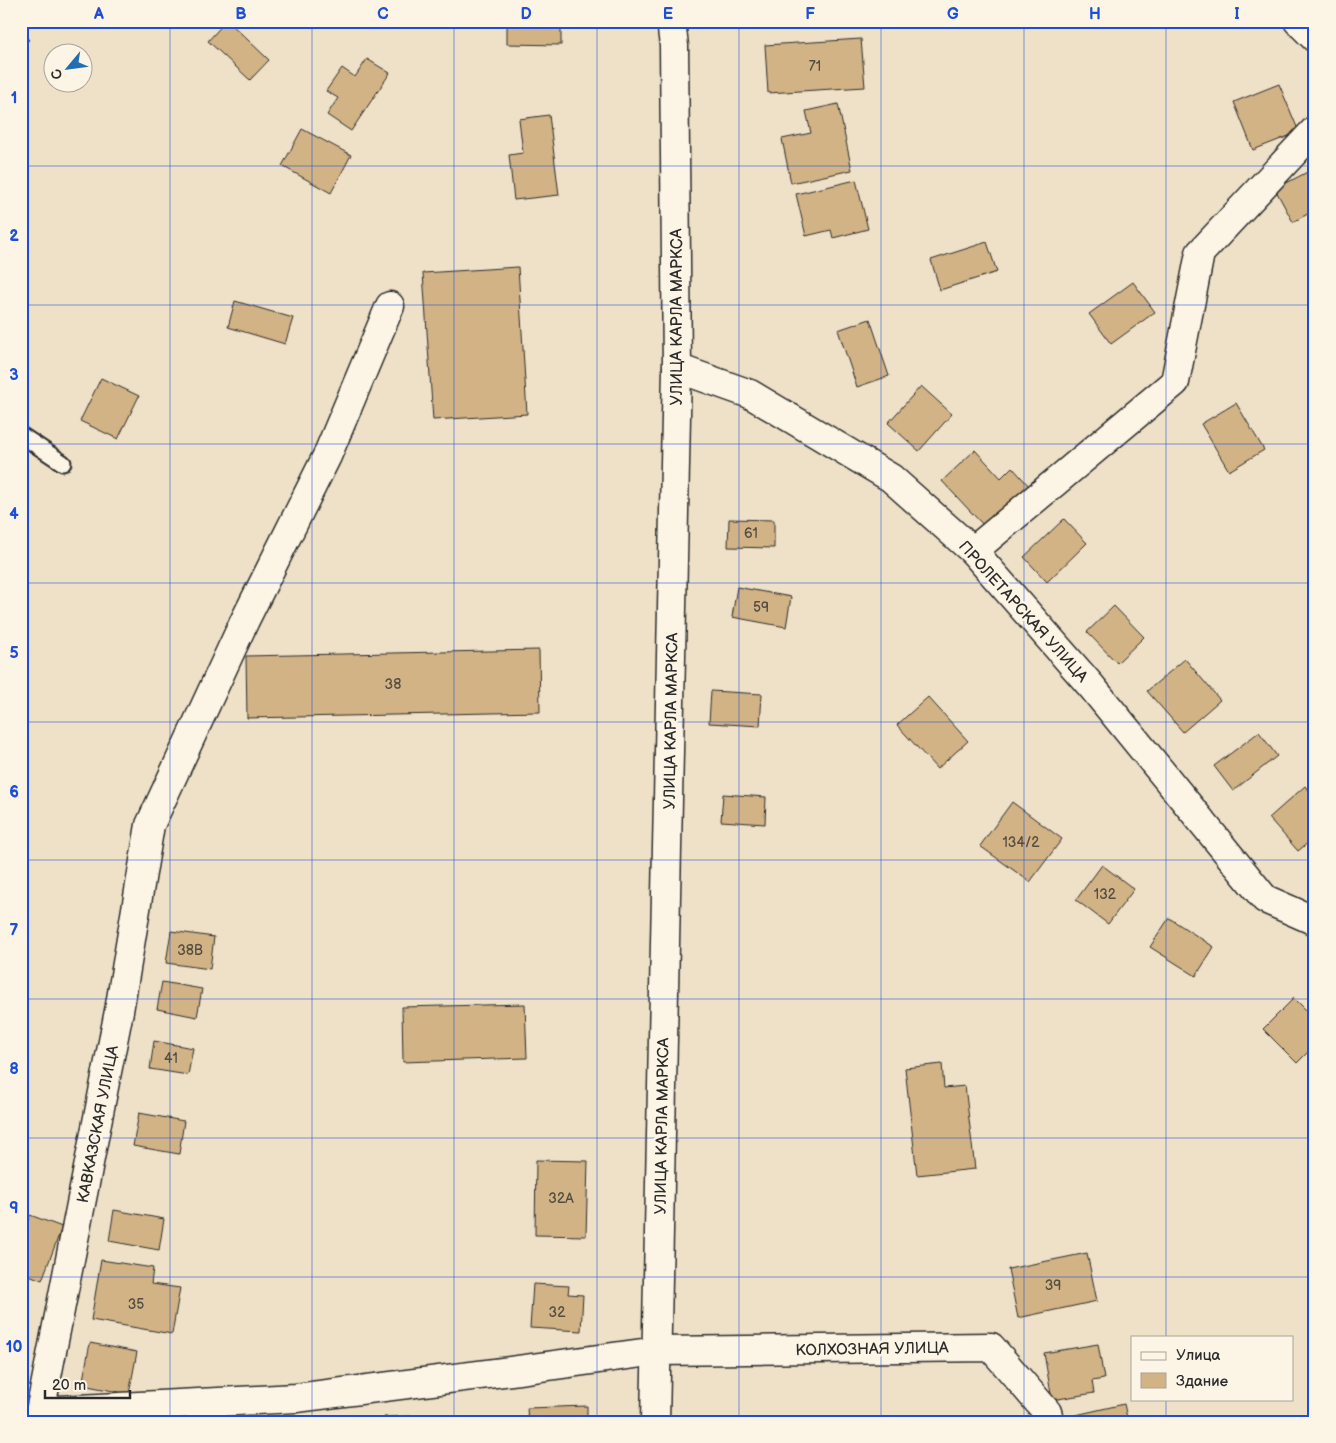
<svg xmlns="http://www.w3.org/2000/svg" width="1336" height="1443" viewBox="0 0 1336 1443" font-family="'Balsamiq Sans',sans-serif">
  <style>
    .building { fill: #d1b385; stroke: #2b2b2b }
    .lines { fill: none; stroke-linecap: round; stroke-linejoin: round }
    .lane-casing { stroke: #2b2b2b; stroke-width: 19 }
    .street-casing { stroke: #2b2b2b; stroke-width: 31 }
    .secondary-casing { stroke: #2b2b2b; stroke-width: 31 }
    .lane { stroke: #fcf5e5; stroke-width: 15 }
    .street { stroke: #fcf5e5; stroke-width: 28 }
    .secondary { stroke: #fcf5e5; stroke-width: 28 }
    .grid { fill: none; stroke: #1d4ed8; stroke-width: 1; stroke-opacity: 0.55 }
    .labels { text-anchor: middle; stroke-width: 5; stroke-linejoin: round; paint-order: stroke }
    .number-label { font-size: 14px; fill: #544d42 }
    .street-label { font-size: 16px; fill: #2b2b2b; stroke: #fcf5e5 }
    .neatline { fill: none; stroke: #1d4ed8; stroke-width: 2 }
    .grid-label { font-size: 16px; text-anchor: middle; font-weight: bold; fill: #1d4ed8 }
  </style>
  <rect width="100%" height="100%" fill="#efe1c8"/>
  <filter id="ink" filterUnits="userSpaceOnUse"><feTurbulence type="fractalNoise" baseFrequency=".02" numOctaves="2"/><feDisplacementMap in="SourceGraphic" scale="10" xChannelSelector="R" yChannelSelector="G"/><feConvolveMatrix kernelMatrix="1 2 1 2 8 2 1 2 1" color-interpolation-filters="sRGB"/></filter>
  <g filter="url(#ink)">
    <!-- building -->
    <g class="building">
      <path d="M226,21H228L269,60L250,80L208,41Z"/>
      <path d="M507,21H561V45L507,44Z"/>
      <path d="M21,31L29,40L21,46Z"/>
      <path d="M861,39L865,87L768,93L765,45Z"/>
      <path d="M367,59L390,73L351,131L327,115L338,98L326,91L342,68L355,77Z"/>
      <path d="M1279,84L1299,132L1253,150L1234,102Z"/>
      <path d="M838,104L852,170L791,183L782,139L811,133L806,111Z"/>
      <path d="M549,115L559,195L514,200L509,155L523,153L519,119Z"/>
      <path d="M302,129L351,155L331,193L282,166Z"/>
      <path d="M1315,168V210L1293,222L1275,189Z"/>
      <path d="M856,180L868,229L833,238L831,230L806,236L796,194Z"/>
      <path d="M987,242L997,272L940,290L931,260Z"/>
      <path d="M518,267L527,414L433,420L423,273Z"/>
      <path d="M1133,282L1155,312L1111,344L1089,314Z"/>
      <path d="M235,301L293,318L285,344L228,327Z"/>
      <path d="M870,319L889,376L857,387L838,330Z"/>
      <path d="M101,378L139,396L118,439L80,421Z"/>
      <path d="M921,386L952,414L919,451L888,423Z"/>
      <path d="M1236,403L1264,450L1229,471L1201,424Z"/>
      <path d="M975,450L1001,478L1012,467L1029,486L985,527L942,481Z"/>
      <path d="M729,519L774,520V548L728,547Z"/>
      <path d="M1064,519L1087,543L1047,582L1024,557Z"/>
      <path d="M737,587L791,597L786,627L732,617Z"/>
      <path d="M1114,606L1144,637L1117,663L1087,632Z"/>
      <path d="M539,650L540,712L247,718L246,656Z"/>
      <path d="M1185,659L1220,700L1183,732L1147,691Z"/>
      <path d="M711,691L762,694L760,726L709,723Z"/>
      <path d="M928,697L968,741L937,769L897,725Z"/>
      <path d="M1259,732L1277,756L1233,791L1214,766Z"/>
      <path d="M1305,786L1315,797V837L1298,851L1269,818Z"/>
      <path d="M723,794L766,797L765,824L721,821Z"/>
      <path d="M1012,802L1062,839L1030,882L980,846Z"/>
      <path d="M1102,865L1134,889L1108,924L1076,900Z"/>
      <path d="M1169,918L1214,947L1196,976L1150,947Z"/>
      <path d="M171,931L214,937L210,969L166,963Z"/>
      <path d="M162,982L202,989L197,1017L157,1009Z"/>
      <path d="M1294,998L1315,1019V1045L1297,1063L1263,1029Z"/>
      <path d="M525,1004L527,1058L403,1062L402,1007Z"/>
      <path d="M154,1041L193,1048L188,1075L150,1069Z"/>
      <path d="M942,1064L944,1088L965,1086L975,1169L917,1175L905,1068Z"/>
      <path d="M139,1113L184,1121L179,1154L133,1146Z"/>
      <path d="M536,1160L588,1161L586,1236L535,1235Z"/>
      <path d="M114,1210L164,1219L159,1250L109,1241Z"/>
      <path d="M30,1215L62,1227L42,1280L21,1272V1240Z"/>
      <path d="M1087,1253L1097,1301L1018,1318L1008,1269Z"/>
      <path d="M101,1260L153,1268L151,1284L180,1288L172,1334L91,1320Z"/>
      <path d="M533,1284L569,1286L568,1294L583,1295L581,1331L530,1328Z"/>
      <path d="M90,1343L137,1352L129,1394L82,1385Z"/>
      <path d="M1098,1344L1104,1379L1092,1381L1094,1393L1052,1400L1044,1353Z"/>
      <path d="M1124,1404L1128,1422H1068L1067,1417Z"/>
      <path d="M587,1406V1422H528L527,1408Z"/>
      <path d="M445,1415L446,1422H384V1417Z"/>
      <path d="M966,1418L967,1422H911Z"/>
    </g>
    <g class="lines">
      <defs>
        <path id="lane" d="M21,435L63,463"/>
        <g id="street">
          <path d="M1298,21L1315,38"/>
          <path d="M677,368L750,394L891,478L973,551L1092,687L1265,899L1315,921"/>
          <path d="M973,551L1175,382L1200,253L1315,130"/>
          <path d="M40,1411L296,1398L511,1371L657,1351L991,1347L1047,1412L1050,1422"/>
          <path d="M38,1422L119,1011L150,825L245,620L327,456L390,306"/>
        </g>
        <path id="secondary" d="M655,1422L677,368L674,46L671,21"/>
      </defs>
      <!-- lane casing -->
      <use href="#lane" class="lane-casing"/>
      <!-- street casing -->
      <use href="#street" class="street-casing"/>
      <!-- secondary casing -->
      <use href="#secondary" class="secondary-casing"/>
      <!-- lane -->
      <use href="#lane" class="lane"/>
      <!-- street -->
      <use href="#street" class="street"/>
      <!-- secondary -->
      <use href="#secondary" class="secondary"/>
    </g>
  </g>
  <!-- grid -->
  <path class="grid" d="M170,21V1422M312,21V1422M454,21V1422M597,21V1422M739,21V1422M881,21V1422M1024,21V1422M1166,21V1337M21,166H1315M21,305H1315M21,444H1315M21,583H1315M21,722H1315M21,860H1315M21,999H1315M21,1138H1315M21,1277H1315M1166,1399V1422"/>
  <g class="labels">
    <!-- number labels -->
    <g class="number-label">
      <text x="815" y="71">71</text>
      <text x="751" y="538">61</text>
      <text x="761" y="612">59</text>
      <text x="393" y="689">38</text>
      <text x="1021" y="847">134/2</text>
      <text x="1105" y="899">132</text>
      <text x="190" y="955">38В</text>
      <text x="171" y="1063">41</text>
      <text x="561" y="1203">32А</text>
      <text x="1053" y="1290">39</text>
      <text x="136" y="1309">35</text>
      <text x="557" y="1317">32</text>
    </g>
    <!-- street labels -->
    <g class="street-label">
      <text transform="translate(676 317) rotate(-90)" y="6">УЛИЦА КАРЛА МАРКСА</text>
      <text transform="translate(1024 611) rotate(48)" y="6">ПРОЛЕТАРСКАЯ УЛИЦА</text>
      <text transform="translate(670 721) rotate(-89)" y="6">УЛИЦА КАРЛА МАРКСА</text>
      <text transform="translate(97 1124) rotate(-79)" y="6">КАВКАЗСКАЯ УЛИЦА</text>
      <text transform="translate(661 1126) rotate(-89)" y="6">УЛИЦА КАРЛА МАРКСА</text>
      <text transform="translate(872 1348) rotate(-1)" y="6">КОЛХОЗНАЯ УЛИЦА</text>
    </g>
  </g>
  <!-- margin -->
  <rect width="1336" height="1443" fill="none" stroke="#fcf5e5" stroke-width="55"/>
  <!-- legend -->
  <rect x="1131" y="1336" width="162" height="65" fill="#fcf5e5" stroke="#a8a49b"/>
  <rect x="1141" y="1352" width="25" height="8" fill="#fcf5e5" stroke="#a8a49b"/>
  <text x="1176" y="1360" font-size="15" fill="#2b2b2b">Улица</text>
  <rect x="1141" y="1373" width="25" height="15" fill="#d1b385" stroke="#a8a49b"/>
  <text x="1176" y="1386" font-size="15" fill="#2b2b2b">Здание</text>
  <!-- north arrow -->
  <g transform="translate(68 68) rotate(241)"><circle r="24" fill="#fcf5e5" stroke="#a8a49b"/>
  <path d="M0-4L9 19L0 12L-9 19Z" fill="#1f6fb2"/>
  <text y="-8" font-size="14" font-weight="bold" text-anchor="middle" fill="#2b2b2b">С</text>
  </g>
  <!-- scale -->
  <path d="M45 1390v8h85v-8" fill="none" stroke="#2b2b2b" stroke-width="2.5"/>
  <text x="52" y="1390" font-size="15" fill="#2b2b2b" stroke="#fcf5e5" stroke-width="4" paint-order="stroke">20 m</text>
  <rect x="28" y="28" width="1280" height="1388" class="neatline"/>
  <g class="grid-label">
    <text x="99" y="19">A</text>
    <text x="241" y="19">B</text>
    <text x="383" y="19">C</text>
    <text x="526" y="19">D</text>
    <text x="668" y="19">E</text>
    <text x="810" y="19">F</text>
    <text x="953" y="19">G</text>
    <text x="1095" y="19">H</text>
    <text x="1237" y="19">I</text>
    <text x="14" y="103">1</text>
    <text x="14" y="241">2</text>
    <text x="14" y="380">3</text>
    <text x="14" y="519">4</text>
    <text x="14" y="658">5</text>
    <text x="14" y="797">6</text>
    <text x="14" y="935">7</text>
    <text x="14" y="1074">8</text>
    <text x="14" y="1213">9</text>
    <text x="14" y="1352">10</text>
  </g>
</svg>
